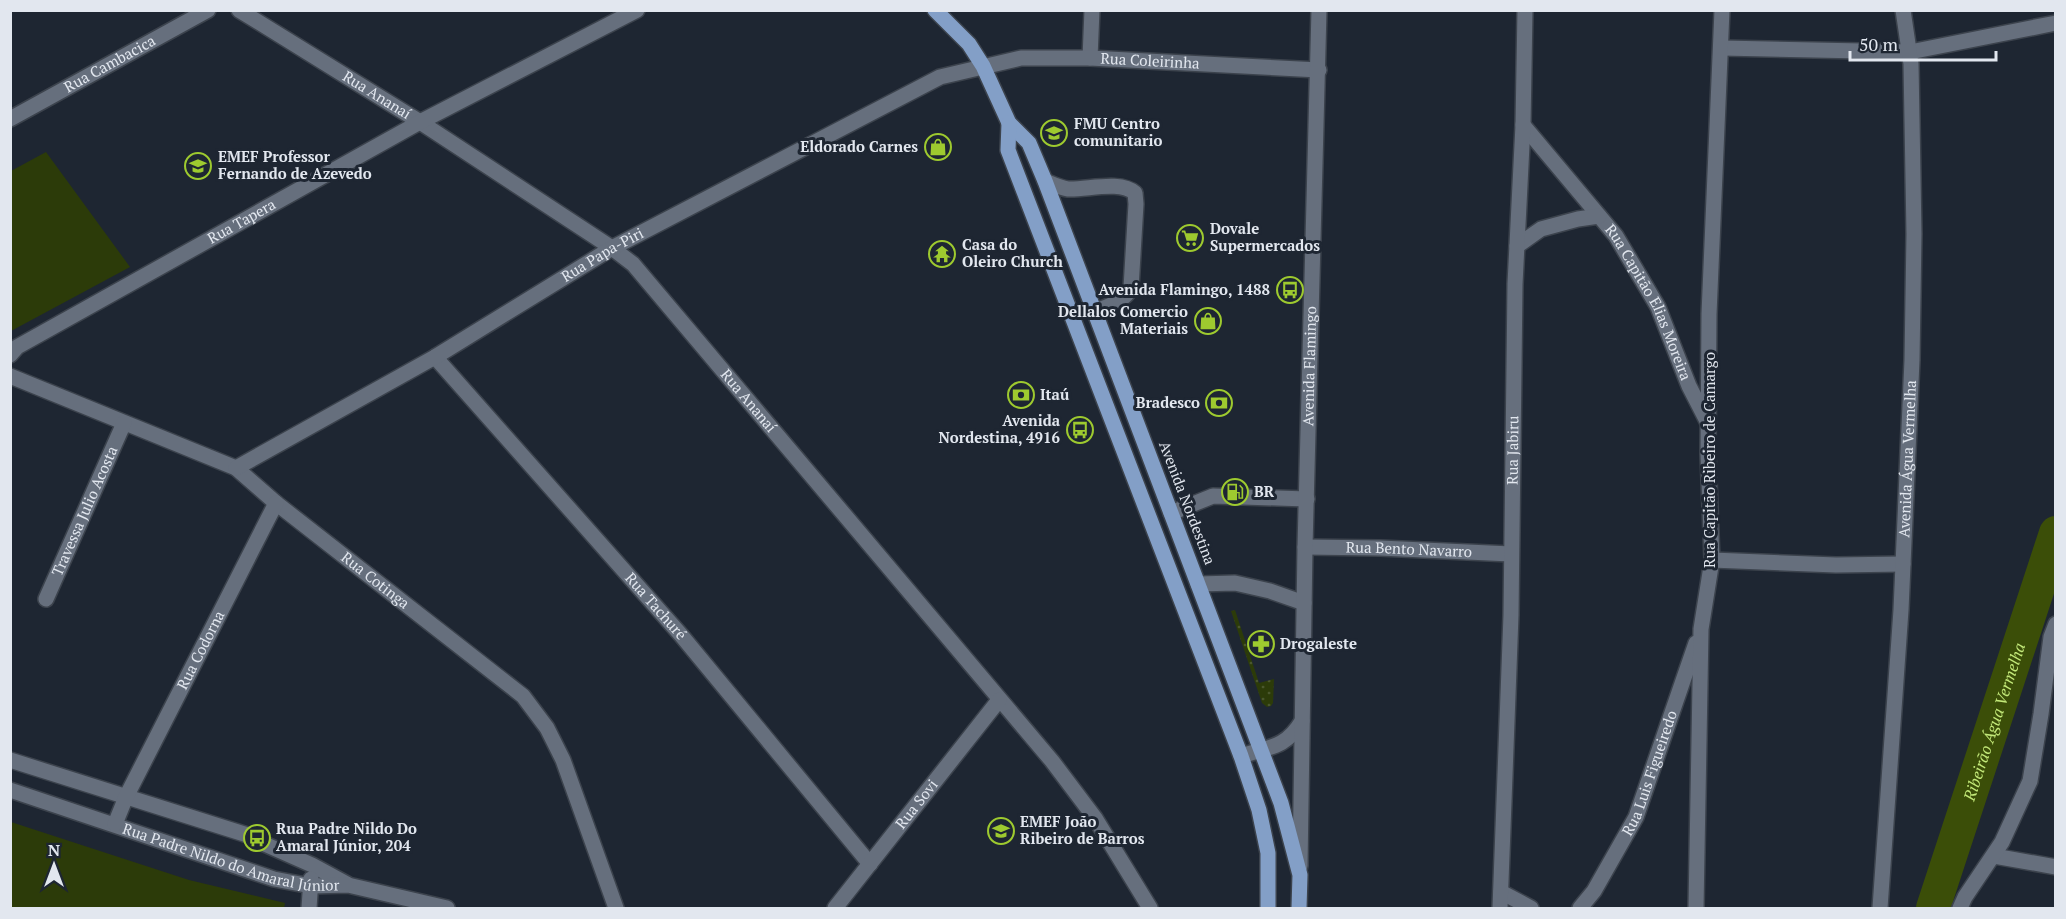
<svg xmlns="http://www.w3.org/2000/svg" width="2066" height="919" viewBox="0 0 2066 919" font-family="'PT Serif',serif">
  <style>
    .grass { fill: url(#grass-dots) }
    .pitch { fill: #2c3b09 }
    .lines { fill: none; stroke-linecap: round; stroke-linejoin: round }
    .river { stroke: #3b4e08; stroke-width: 34 }
    .minor-casing { stroke: #3c434d; stroke-width: 18 }
    .major-casing { stroke: #3c434d; stroke-width: 18 }
    .minor { stroke: #666f7d; stroke-width: 15 }
    .major { stroke: #839fc7; stroke-width: 15 }
    .labels { text-anchor: middle; stroke-width: 6; stroke-linejoin: round; paint-order: stroke }
    .street-label { font-size: 15px; fill: #e2e7ef; stroke: #1e2632 }
    .poi-label { font-size: 15px; font-weight: bold; fill: #e2e7ef; stroke: #1e2632; text-anchor: start }
    .water-label { font-size: 16px; font-style: italic; fill: #c3e979; stroke: #1e2632 }
  </style>
  <defs>
    <pattern id="grass-dots" width="8" height="8" patternUnits="userSpaceOnUse" patternTransform="scale(1.5)"><rect width="8" height="8" fill="#2c3b09"/><path d="M2 2h.1M6 6h.1" fill="none" stroke="#4a572d" stroke-width="1.8" stroke-linecap="round"/></pattern>
  </defs>
  <rect width="100%" height="100%" fill="#1e2632"/>
  <!-- grass -->
  <path class="grass" d="M1235,610L1259,683L1274,679L1273,703L1271,706L1267,707L1262,703L1231,611Z"/>
  <!-- pitch -->
  <g class="pitch">
    <path d="M46,152L130,267L11,331V171Z"/>
    <path d="M11,822L189,880L285,903L284,908H11Z"/>
  </g>
  <g class="lines">
    <!-- river -->
    <path class="river" id="s1" d="M1933,908L2056,533"/>
    <defs>
      <g id="minor">
        <path id="s2" d="M239,10L420,122L612,248L633,264L1052,761L1095,818L1150,908"/>
        <path d="M1722,48L1910,52L2056,23"/>
        <path d="M1090,58L1092,10"/>
        <path id="s3" d="M10,119L208,10"/>
        <path id="s4" d="M1523,125L1616,236L1658,307L1689,386L1707,421"/>
        <path d="M1045,181C1052,184 1060,188 1068,189C1087,190 1120,180 1135,193L1136,204L1131,288C1124,302 1108,306 1094,312"/>
        <path d="M1517,246L1541,229L1578,219L1599,216"/>
        <path id="s5" d="M10,355L17,347L420,122L637,10"/>
        <path id="s6" d="M435,357L681,635L870,864"/>
        <path id="s7" d="M10,376L236,468L276,503L523,696L547,728L563,760L616,908"/>
        <path id="s8" d="M236,468L435,357L612,248L940,77L1021,58H1090L1319,70"/>
        <path d="M1171,513L1213,496L1307,499"/>
        <path id="s9" d="M1305,547L1380,548L1511,554"/>
        <path d="M1712,560L1836,565L1903,564"/>
        <path d="M1198,584L1235,583L1270,591L1304,603"/>
        <path id="s10" d="M46,599L124,423"/>
        <path d="M1241,756C1269,747 1286,748 1302,721"/>
        <path d="M10,760L257,838L260,842L312,865L347,884"/>
        <path id="s11" d="M10,790L274,879L311,886L348,885L447,908"/>
        <path id="s12" d="M115,824L126,797L276,503"/>
        <path d="M1994,856L2056,867"/>
        <path id="s13" d="M1300,866L1305,547L1319,10"/>
        <path d="M1501,892L1531,908"/>
        <path d="M309,908L311,879"/>
        <path id="s14" d="M835,908L999,700"/>
        <path id="s15" d="M1500,908L1511,615L1515,284L1523,125L1525,10"/>
        <path id="s16" d="M1580,908L1594,891L1636,817L1696,643"/>
        <path d="M1696,908L1701,629L1712,560L1708,454L1709,314L1722,10"/>
        <path id="s17" d="M1880,908L1901,610L1912,360L1914,234L1911,64L1903,10"/>
        <path d="M1960,908L1965,897L2002,842L2030,781L2041,714L2051,637L2056,624"/>
      </g>
      <g id="major">
        <path d="M935,10L969,44L983,66L1009,123L1029,143L1045,181L1281,803L1300,875L1299,908"/>
        <path d="M1009,123L1008,150L1241,756L1259,810L1268,853V908"/>
      </g>
    </defs>
    <!-- minor casing -->
    <use href="#minor" class="minor-casing"/>
    <!-- major casing -->
    <use href="#major" class="major-casing"/>
    <!-- minor -->
    <use href="#minor" class="minor"/>
    <!-- major -->
    <use href="#major" class="major"/>
  </g>
  <!-- icons -->
  <defs>
    <symbol id="university-ring" viewBox="-11 -11 22 22"><circle r="9.5" fill="#1e2632" stroke="#9eca2f" stroke-width="1.5"/><path d="M0-5L7-2L0 1L-7-2ZM-4 1L0 2.5L4 1V4Q0 6-4 4Z" fill="#9eca2f"/></symbol>
    <symbol id="shop-ring" viewBox="-11 -11 22 22"><circle r="9.5" fill="#1e2632" stroke="#9eca2f" stroke-width="1.5"/><path d="M-5-2.5h2.3a2.7 3.5 0 0 1 5.4 0H5L5.5 6h-11ZM-1.5-2.5h3a1.5 2.3 0 0 0-3 0Z" fill="#9eca2f"/></symbol>
    <symbol id="school-ring" viewBox="-11 -11 22 22"><circle r="9.5" fill="#1e2632" stroke="#9eca2f" stroke-width="1.5"/><path d="M0-5L7-2L0 1L-7-2ZM-4 1L0 2.5L4 1V4Q0 6-4 4Z" fill="#9eca2f"/></symbol>
    <symbol id="supermarket-ring" viewBox="-11 -11 22 22"><circle r="9.5" fill="#1e2632" stroke="#9eca2f" stroke-width="1.5"/><path d="M-6-5.5h2.5l.6 2H6L4.5 2H-2.5L-4.4-4H-6ZM-1.5 3.2a1.3 1.3 0 1 0 .1 0ZM3 3.2a1.3 1.3 0 1 0 .1 0Z" fill="#9eca2f"/></symbol>
    <symbol id="temple-ring" viewBox="-11 -11 22 22"><circle r="9.5" fill="#1e2632" stroke="#9eca2f" stroke-width="1.5"/><path d="M0-6L5-2H3V0L6.5 2.5H4V6H1.5V3h-3V6H-4V2.5H-6.5L-3 0V-2H-5Z" fill="#9eca2f"/></symbol>
    <symbol id="bus-ring" viewBox="-11 -11 22 22"><circle r="9.5" fill="#1e2632" stroke="#9eca2f" stroke-width="1.5"/><path d="M-5-6H5V4H4V6H2V4H-2V6H-4V4H-5ZM-3.5-4V0h7V-4ZM-3.5 1.2v1.5H-2V1.2ZM2 1.2v1.5H3.5V1.2Z" fill="#9eca2f"/></symbol>
    <symbol id="bank-ring" viewBox="-11 -11 22 22"><circle r="9.5" fill="#1e2632" stroke="#9eca2f" stroke-width="1.5"/><path d="M-6-4H6V4H-6ZM0-2.3a2.3 2.3 0 1 0 0 4.6a2.3 2.3 0 1 0 0-4.6Z" fill="#9eca2f"/></symbol>
    <symbol id="fuel-ring" viewBox="-11 -11 22 22"><circle r="9.5" fill="#1e2632" stroke="#9eca2f" stroke-width="1.5"/><path d="M-5.5-6h7V0h2V4h1.3V-2.5L3-4.5l.8-.8L6-3V5H2.5V1h-1V6h-7ZM-4.2-4.7v3.2H.2V-4.7Z" fill="#9eca2f"/></symbol>
    <symbol id="pharmacy-ring" viewBox="-11 -11 22 22"><circle r="9.5" fill="#1e2632" stroke="#9eca2f" stroke-width="1.5"/><path d="M-2-6h4v4h4v4h-4v4h-4v-4h-4v-4h4Z" fill="#9eca2f"/></symbol>
  </defs>
  <g fill-rule="evenodd">
    <use href="#university-ring" x="1039" y="118" width="30" height="30"/>
    <use href="#shop-ring" x="923" y="132" width="30" height="30"/>
    <use href="#school-ring" x="183" y="151" width="30" height="30"/>
    <use href="#supermarket-ring" x="1175" y="223" width="30" height="30"/>
    <use href="#temple-ring" x="927" y="239" width="30" height="30"/>
    <use href="#bus-ring" x="1275" y="275" width="30" height="30"/>
    <use href="#shop-ring" x="1193" y="306" width="30" height="30"/>
    <use href="#bank-ring" x="1006" y="380" width="30" height="30"/>
    <use href="#bank-ring" x="1204" y="388" width="30" height="30"/>
    <use href="#bus-ring" x="1065" y="415" width="30" height="30"/>
    <use href="#fuel-ring" x="1220" y="477" width="30" height="30"/>
    <use href="#pharmacy-ring" x="1246" y="629" width="30" height="30"/>
    <use href="#school-ring" x="986" y="816" width="30" height="30"/>
    <use href="#bus-ring" x="242" y="823" width="30" height="30"/>
  </g>
  <g class="labels">
    <!-- street labels -->
    <g class="street-label">
      <text dy="5" stroke="none"><textPath href="#s8" startOffset="1018">Rua Coleirinha</textPath></text>
      <text dy="5" stroke="none"><textPath href="#s3" startOffset="114">Rua Cambacica</textPath></text>
      <text dy="5" stroke="none"><textPath href="#s2" startOffset="162">Rua Ananaí</textPath></text>
      <text dy="5" stroke="none"><textPath href="#s5" startOffset="268">Rua Tapera</textPath></text>
      <text dy="5" stroke="none"><textPath href="#s8" startOffset="424">Rua Papa-Piri</textPath></text>
      <text dy="5" stroke="none"><textPath href="#s4" startOffset="219">Rua Capitão Elias Moreira</textPath></text>
      <text dy="5" stroke="none"><textPath href="#s13" startOffset="500">Avenida Flamingo</textPath></text>
      <text dy="5" stroke="none"><textPath href="#s2" startOffset="648">Rua Ananaí</textPath></text>
      <text dy="5" stroke="none"><textPath href="#s15" startOffset="458">Rua Jabiru</textPath></text>
      <text transform="translate(1710 460) rotate(-90)" y="5">Rua Capitão Ribeiro de Camargo</text>
      <text dy="5" stroke="none"><textPath href="#s17" startOffset="450">Avenida Água Vermelha</textPath></text>
      <text transform="translate(1187 503) rotate(69)" y="5">Avenida Nordestina</text>
      <text dy="5" stroke="none"><textPath href="#s10" startOffset="96">Travessa Julio Acosta</textPath></text>
      <text dy="5" stroke="none"><textPath href="#s9" startOffset="104">Rua Bento Navarro</textPath></text>
      <text dy="5" stroke="none"><textPath href="#s7" startOffset="423">Rua Cotinga</textPath></text>
      <text dy="5" stroke="none"><textPath href="#s6" startOffset="333">Rua Tachuré</textPath></text>
      <text dy="5" stroke="none"><textPath href="#s12" startOffset="194">Rua Codorna</textPath></text>
      <text dy="5" stroke="none"><textPath href="#s16" startOffset="153">Rua Luis Figueiredo</textPath></text>
      <text dy="5" stroke="none"><textPath href="#s14" startOffset="132">Rua Sovi</textPath></text>
      <text dy="5" stroke="none"><textPath href="#s11" startOffset="232">Rua Padre Nildo do Amaral Júnior</textPath></text>
    </g>
    <!-- poi labels -->
    <g class="poi-label">
      <text x="1074" y="129">FMU Centro<tspan x="1074" dy="17">comunitario</tspan></text>
      <text x="918" y="152" text-anchor="end">Eldorado Carnes</text>
      <text x="218" y="162">EMEF Professor<tspan x="218" dy="17">Fernando de Azevedo</tspan></text>
      <text x="1210" y="234">Dovale<tspan x="1210" dy="17">Supermercados</tspan></text>
      <text x="962" y="250">Casa do<tspan x="962" dy="17">Oleiro Church</tspan></text>
      <text x="1270" y="295" text-anchor="end">Avenida Flamingo, 1488</text>
      <text x="1188" y="317" text-anchor="end">Dellalos Comercio<tspan x="1188" dy="17">Materiais</tspan></text>
      <text x="1040" y="400">Itaú</text>
      <text x="1200" y="408" text-anchor="end">Bradesco</text>
      <text x="1060" y="426" text-anchor="end">Avenida<tspan x="1060" dy="17">Nordestina, 4916</tspan></text>
      <text x="1254" y="497">BR</text>
      <text x="1280" y="649">Drogaleste</text>
      <text x="1020" y="827">EMEF João<tspan x="1020" dy="17">Ribeiro de Barros</tspan></text>
      <text x="276" y="834">Rua Padre Nildo Do<tspan x="276" dy="17">Amaral Júnior, 204</tspan></text>
    </g>
    <!-- water labels -->
    <g class="water-label">
      <text dy="6" stroke="none"><textPath href="#s1" startOffset="196">Ribeirão Água Vermelha</textPath></text>
    </g>
  </g>
  <!-- border -->
  <rect width="2066" height="919" fill="none" stroke="#e2e7ef" stroke-width="24"/>
  <!-- north arrow -->
  <g transform="translate(54 865)" stroke="#1e2632" stroke-width="4.5" paint-order="stroke">
  <path d="M0-4.5L10 22L0 15L-10 22Z" fill="#e2e7ef"/>
  <text y="-9" font-size="16" font-weight="bold" text-anchor="middle" fill="#e2e7ef">N</text>
  </g>
  <!-- scale -->
  <path d="M1850 51v9h146v-9" fill="none" stroke="#e2e7ef" stroke-width="3"/>
  <text x="1859" y="51" font-size="18" fill="#e2e7ef" stroke="#1e2632" stroke-width="4.5" paint-order="stroke">50 m</text>
</svg>
